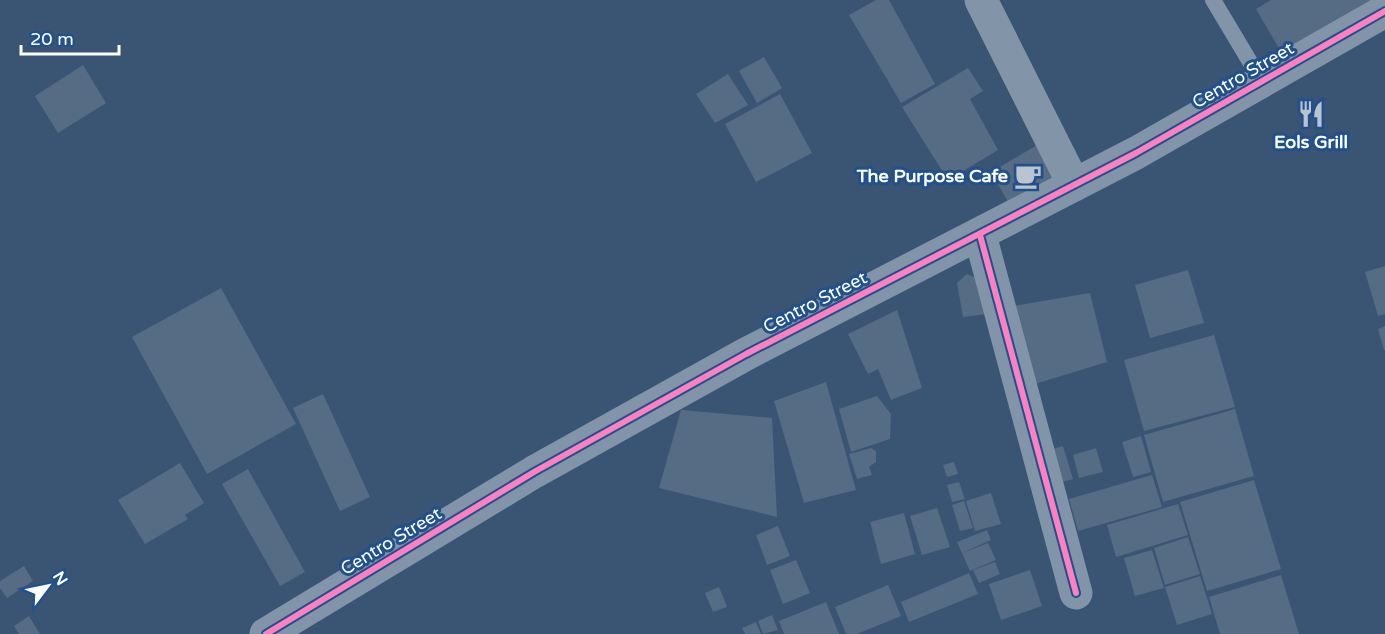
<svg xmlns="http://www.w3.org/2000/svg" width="1385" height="634" viewBox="0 0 1385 634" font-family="'Varela Round',sans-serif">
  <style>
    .building { fill: #566b84 }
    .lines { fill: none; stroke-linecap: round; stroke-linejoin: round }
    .service { stroke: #8194a8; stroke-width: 16 }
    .minor { stroke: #8194a8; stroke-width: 33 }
    .tertiary { stroke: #8194a8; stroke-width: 33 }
    .cycleway-casing { stroke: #21518d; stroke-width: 10 }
    .cycleway { stroke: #ff80c0; stroke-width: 6 }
    .labels { text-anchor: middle; stroke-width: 6; stroke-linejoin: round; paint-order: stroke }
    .street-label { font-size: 18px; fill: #fff; stroke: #21518d }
    .poi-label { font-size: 18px; font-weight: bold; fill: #fff; stroke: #21518d }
  </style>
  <rect width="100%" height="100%" fill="#3a5474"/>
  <!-- building -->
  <g class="building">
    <path d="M876,0H889L935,84L901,103L849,15Z"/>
    <path d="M1271,0H1375L1281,52L1256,9Z"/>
    <path d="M764,57L782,88L757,103L739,71Z"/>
    <path d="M83,65L106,103L58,133L35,96Z"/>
    <path d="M968,68L983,91L970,99L998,150L948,180L902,107Z"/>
    <path d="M728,74L748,105L715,123L696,94Z"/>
    <path d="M780,94L812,153L756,182L725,124Z"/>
    <path d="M1044,141L1065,180L1012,209L991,172Z"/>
    <path d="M1385,266V314L1378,316L1365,272Z"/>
    <path d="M1188,270L1204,323L1150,338L1135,285Z"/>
    <path d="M967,274L979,279L987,314L963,317L957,283Z"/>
    <path d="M221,288L296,424L207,474L132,337Z"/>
    <path d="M1090,293L1107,362L1035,384L1007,307Z"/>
    <path d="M897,310L922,388L891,400L878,369L868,374L848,334Z"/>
    <path d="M1385,326V350H1384L1378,329Z"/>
    <path d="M1214,335L1235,407L1144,431L1124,360Z"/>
    <path d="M826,382L856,490L804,503L774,401Z"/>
    <path d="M323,394L370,497L340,511L293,408Z"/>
    <path d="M877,396L891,414L890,439L851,452L839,409Z"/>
    <path d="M1235,409L1254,476L1163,502L1144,435Z"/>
    <path d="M681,410L772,418L777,517L659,488Z"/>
    <path d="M1141,436L1151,472L1133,477L1122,442Z"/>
    <path d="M1063,446L1073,479L1052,485L1042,452Z"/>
    <path d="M871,448L876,451V462L869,467L872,475L857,479L849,454Z"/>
    <path d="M1096,448L1103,472L1079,478L1073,455Z"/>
    <path d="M954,462L958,474L947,477L943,465Z"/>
    <path d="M180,463L204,503L185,515L188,519L145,544L118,500Z"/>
    <path d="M248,469L305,572L280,586L222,484Z"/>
    <path d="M1152,475L1162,507L1078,531L1069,499Z"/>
    <path d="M1254,480L1281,569L1207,591L1180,502Z"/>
    <path d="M959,482L965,499L952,502L947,485Z"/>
    <path d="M991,493L1001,524L975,531L966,501Z"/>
    <path d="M964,501L973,528L960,531L952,505Z"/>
    <path d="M1178,504L1188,535L1116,557L1107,525Z"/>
    <path d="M937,508L950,547L922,555L910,516Z"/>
    <path d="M904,513L915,554L881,564L870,522Z"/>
    <path d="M778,526L790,556L767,565L756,535Z"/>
    <path d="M987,530L991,540L962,553L957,542Z"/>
    <path d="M1188,537L1200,574L1165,585L1154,548Z"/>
    <path d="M988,543L996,560L970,571L962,553Z"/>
    <path d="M1152,550L1164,588L1135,596L1124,558Z"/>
    <path d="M796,560L810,593L783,604L770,570Z"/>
    <path d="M995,562L1000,574L979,583L973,570Z"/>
    <path d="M24,566L33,581L7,598L0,588V581Z"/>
    <path d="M1030,570L1042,606L1001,620L989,584Z"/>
    <path d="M969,573L978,594L909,622L901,602Z"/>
    <path d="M1281,575L1299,634H1220L1209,597Z"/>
    <path d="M1200,576L1212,614L1177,625L1165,587Z"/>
    <path d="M888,585L901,616L857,634H846L835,607Z"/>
    <path d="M719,587L727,607L713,612L705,593Z"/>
    <path d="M826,602L839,634H784L779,621Z"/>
    <path d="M772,615L778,630L763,634L758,621Z"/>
    <path d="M29,616L40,634H19L14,626Z"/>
    <path d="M756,622L761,634H745L742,628Z"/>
  </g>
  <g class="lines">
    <!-- service -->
    <path class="service" d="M1213,0L1262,82"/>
    <!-- minor -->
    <g class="minor">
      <path d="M981,0L1074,185"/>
      <path d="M980,235L1076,593"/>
    </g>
    <!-- tertiary -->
    <path class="tertiary" d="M266,634L534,472L746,354L1136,153L1385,11"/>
    <defs>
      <g id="cycleway">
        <path d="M980,235L1076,593"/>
        <path d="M266,634L534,472L746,354L1136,153L1385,11"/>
      </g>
    </defs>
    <!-- cycleway casing -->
    <use href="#cycleway" class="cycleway-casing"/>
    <!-- cycleway -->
    <use href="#cycleway" class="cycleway"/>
  </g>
  <!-- icons -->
  <defs>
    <symbol id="restaurant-bare" viewBox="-9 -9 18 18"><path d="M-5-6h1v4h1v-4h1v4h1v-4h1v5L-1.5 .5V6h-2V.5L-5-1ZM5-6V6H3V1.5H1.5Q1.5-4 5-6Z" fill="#bac3ce" stroke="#21518d" stroke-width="2.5" paint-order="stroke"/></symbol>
    <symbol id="cafe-bare" viewBox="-9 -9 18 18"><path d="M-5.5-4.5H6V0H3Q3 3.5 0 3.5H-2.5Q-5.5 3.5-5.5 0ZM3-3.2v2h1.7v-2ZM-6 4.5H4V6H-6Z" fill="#bac3ce" stroke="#21518d" stroke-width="2.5" paint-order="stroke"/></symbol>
  </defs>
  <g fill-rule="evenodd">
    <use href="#restaurant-bare" x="1292" y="95" width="38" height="38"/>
    <use href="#cafe-bare" x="1009" y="157" width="38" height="38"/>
  </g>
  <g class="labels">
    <!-- street labels -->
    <g class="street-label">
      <text transform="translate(1243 75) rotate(-30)" y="6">Centro Street</text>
      <text transform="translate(815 302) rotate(-27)" y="6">Centro Street</text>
      <text transform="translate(391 541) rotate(-31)" y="6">Centro Street</text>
    </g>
    <!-- poi labels -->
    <g class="poi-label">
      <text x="1311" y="148">Eols Grill</text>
      <text x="1008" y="182" text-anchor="end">The Purpose Cafe</text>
    </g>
  </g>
  <!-- north arrow -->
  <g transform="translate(48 586) rotate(58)" stroke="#21518d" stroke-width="4.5" paint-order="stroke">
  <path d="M0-4.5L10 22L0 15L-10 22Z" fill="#ffffff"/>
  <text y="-9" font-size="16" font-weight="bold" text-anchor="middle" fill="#ffffff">N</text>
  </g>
  <!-- scale -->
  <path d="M21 45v9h98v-9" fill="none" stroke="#ffffff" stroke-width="3"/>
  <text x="30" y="45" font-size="18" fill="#ffffff" stroke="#21518d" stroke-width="4.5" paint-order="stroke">20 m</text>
</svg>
